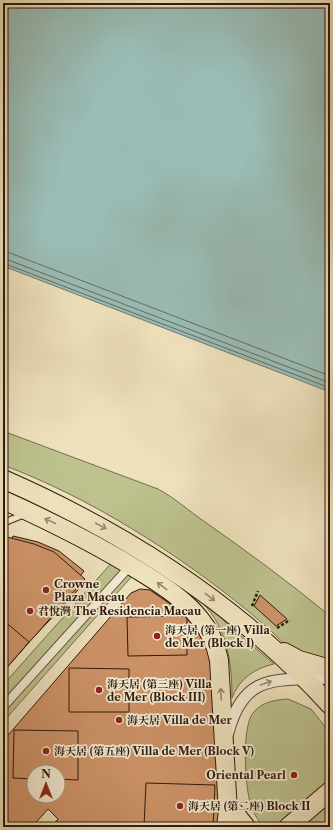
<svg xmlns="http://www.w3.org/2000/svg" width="333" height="830" viewBox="0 0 333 830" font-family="'Libre Caslon Text','Noto Serif SC',serif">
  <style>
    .green { fill: #bdc28e; stroke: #756e4d }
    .water { fill: #9abdb6; stroke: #6e7b72 }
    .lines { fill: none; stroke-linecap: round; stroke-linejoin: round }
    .shore { stroke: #646b61; stroke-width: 1 }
    .building { fill: #ce9368; stroke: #2d190c; fill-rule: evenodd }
    .service-casing { stroke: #5d4b38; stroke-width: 8 }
    .pedestrian-casing { stroke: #5d4b38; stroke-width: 10 }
    .minor-casing { stroke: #5d4b38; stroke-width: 13 }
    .primary-casing { stroke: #2d190c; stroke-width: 20 }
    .path { stroke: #2d190c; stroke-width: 2.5; stroke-dasharray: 3 2; stroke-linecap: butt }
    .service { stroke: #f4ecd4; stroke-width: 5.5 }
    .pedestrian { stroke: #f4ecd4; stroke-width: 8 }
    .minor { stroke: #f4ecd4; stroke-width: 11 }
    .primary { stroke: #eee2bd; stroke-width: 18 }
    .oneway { stroke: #97886d }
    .oneway2 { stroke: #9a8d7a }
    .poi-dot { fill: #8f2418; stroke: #f4ecd4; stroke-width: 1.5 }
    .labels { text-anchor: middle; stroke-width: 3.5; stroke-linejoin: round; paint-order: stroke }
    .poi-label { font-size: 11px; font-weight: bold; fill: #2d190c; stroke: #f4ecd4; text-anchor: start }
  </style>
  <rect width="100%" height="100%" fill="#eee2bd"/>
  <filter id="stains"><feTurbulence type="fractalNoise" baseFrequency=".005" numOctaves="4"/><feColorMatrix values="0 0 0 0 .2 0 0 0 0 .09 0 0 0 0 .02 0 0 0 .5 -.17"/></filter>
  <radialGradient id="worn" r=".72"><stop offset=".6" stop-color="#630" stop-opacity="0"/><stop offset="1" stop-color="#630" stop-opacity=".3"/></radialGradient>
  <!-- green -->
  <g class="green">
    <path d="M3,431L158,489C175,498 189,511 205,522C248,552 290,583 330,616V688C303,662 277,635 248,611C177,553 89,497 3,465Z"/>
    <path d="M115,559L133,575L3,722V685Z"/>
    <path d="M161,572L209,599L225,622L274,664C255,668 239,679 232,698C232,661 227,623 196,597C185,588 173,581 161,572Z"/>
    <path d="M288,699L311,709L330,733V827H264C259,822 255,815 252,809C245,792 241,728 253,713C262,702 274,700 288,699Z"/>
  </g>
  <!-- water -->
  <path class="water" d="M3,3H330V392L3,266Z"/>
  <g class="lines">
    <!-- shore -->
    <g class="shore">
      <path d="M3,252L10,253L330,376"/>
      <path d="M3,258L330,383"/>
      <path d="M3,263L330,388"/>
    </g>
  </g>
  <!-- building -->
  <g class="building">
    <path d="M13,536L38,542L59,551L84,571L73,586L79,589L29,642L3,620V615L14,591L16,554L7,547Z"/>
    <path d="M7,537L34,544L54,552L85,579L3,672V538Z"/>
    <path d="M140,589L150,590L189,617L210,649L221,827H51L58,819L48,809L32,827H3V741L131,593ZM34,772H58V796H34Z"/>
    <path d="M260,595L287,619L276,626L254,606Z"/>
    <path d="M187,616V655L128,656L127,617Z"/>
    <path d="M3,620L29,642L3,672Z"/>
    <path d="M69,668L129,669V712H69Z"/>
    <path d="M14,730L78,731V780L58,779V772H34V779L13,778Z"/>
    <path d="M146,783L215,785L213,827H144Z"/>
  </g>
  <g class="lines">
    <defs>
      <path id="service" d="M3,523L25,514"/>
      <path id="pedestrian" d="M3,707L131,565"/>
      <path id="minor" d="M228,733C244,671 278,681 330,678"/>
      <g id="primary">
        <path d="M3,479C126,533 239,605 330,705"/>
        <path d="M3,500C52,522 100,546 146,575C165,587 186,601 200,619C210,631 216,645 219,660L228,811L226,827"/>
        <path d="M284,652L299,660L330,669"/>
        <path d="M227,803L246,827"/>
        <path d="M288,827L330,791"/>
      </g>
    </defs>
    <!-- service casing -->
    <use href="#service" class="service-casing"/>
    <!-- pedestrian casing -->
    <use href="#pedestrian" class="pedestrian-casing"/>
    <!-- minor casing -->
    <use href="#minor" class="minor-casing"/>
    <!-- primary casing -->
    <use href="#primary" class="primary-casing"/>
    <!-- path -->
    <g class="path">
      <path d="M252,606L258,591"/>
      <path d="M277,628L290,620"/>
    </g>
    <!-- service -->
    <use href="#service" class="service"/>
    <!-- pedestrian -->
    <use href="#pedestrian" class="pedestrian"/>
    <!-- minor -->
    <use href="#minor" class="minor"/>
    <!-- primary -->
    <use href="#primary" class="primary"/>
  </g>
  <!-- one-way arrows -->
  <defs><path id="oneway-shaft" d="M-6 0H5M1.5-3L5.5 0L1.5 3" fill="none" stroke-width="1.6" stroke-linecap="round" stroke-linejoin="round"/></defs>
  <g class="oneway">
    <use href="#oneway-shaft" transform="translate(50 521) rotate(-155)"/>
    <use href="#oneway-shaft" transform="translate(101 526) rotate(28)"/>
    <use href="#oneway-shaft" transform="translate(162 586) rotate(-143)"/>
    <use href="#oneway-shaft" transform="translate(210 597) rotate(38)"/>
    <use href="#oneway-shaft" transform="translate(221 694) rotate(-93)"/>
  </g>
  <use class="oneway2" href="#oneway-shaft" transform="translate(266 683) rotate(-19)"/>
  <!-- markers -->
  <g class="poi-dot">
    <circle cx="46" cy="590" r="4"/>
    <circle cx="30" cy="611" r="4"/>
    <circle cx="157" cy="636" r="4"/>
    <circle cx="99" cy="690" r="4"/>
    <circle cx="119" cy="720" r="4"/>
    <circle cx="46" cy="751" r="4"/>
    <circle cx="294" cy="775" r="4"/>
    <circle cx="180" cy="806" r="4"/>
  </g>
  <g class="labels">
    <!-- poi labels -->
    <g class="poi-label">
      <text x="54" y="588">Crowne<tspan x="54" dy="13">Plaza Macau</tspan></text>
      <text x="38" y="615">君悅灣 The Residencia Macau</text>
      <text x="165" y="634">海天居 (第一座) Villa<tspan x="165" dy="13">de Mer (Block I)</tspan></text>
      <text x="107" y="688">海天居 (第三座) Villa<tspan x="107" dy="13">de Mer (Block III)</tspan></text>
      <text x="127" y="724">海天居 Villa de Mer</text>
      <text x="54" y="755">海天居 (第五座) Villa de Mer (Block V)</text>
      <text x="286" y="779" text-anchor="end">Oriental Pearl</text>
      <text x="188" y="810">海天居 (第二座) Block II</text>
    </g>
  </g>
  <!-- margin -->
  <rect width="333" height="830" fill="none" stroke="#eee2bd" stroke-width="16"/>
  <rect x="4" y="4" width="325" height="822" fill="none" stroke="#2d190c" stroke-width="2"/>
  <rect x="8" y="8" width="317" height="814" fill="none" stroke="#2d190c"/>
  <!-- north arrow -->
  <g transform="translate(46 784)"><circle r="19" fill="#f4ecd4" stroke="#a49884"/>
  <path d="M0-3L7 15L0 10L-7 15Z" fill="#8f2418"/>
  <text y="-6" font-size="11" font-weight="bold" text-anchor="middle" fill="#2d190c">N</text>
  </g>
  <rect width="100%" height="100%" filter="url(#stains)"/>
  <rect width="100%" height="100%" fill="url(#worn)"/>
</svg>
